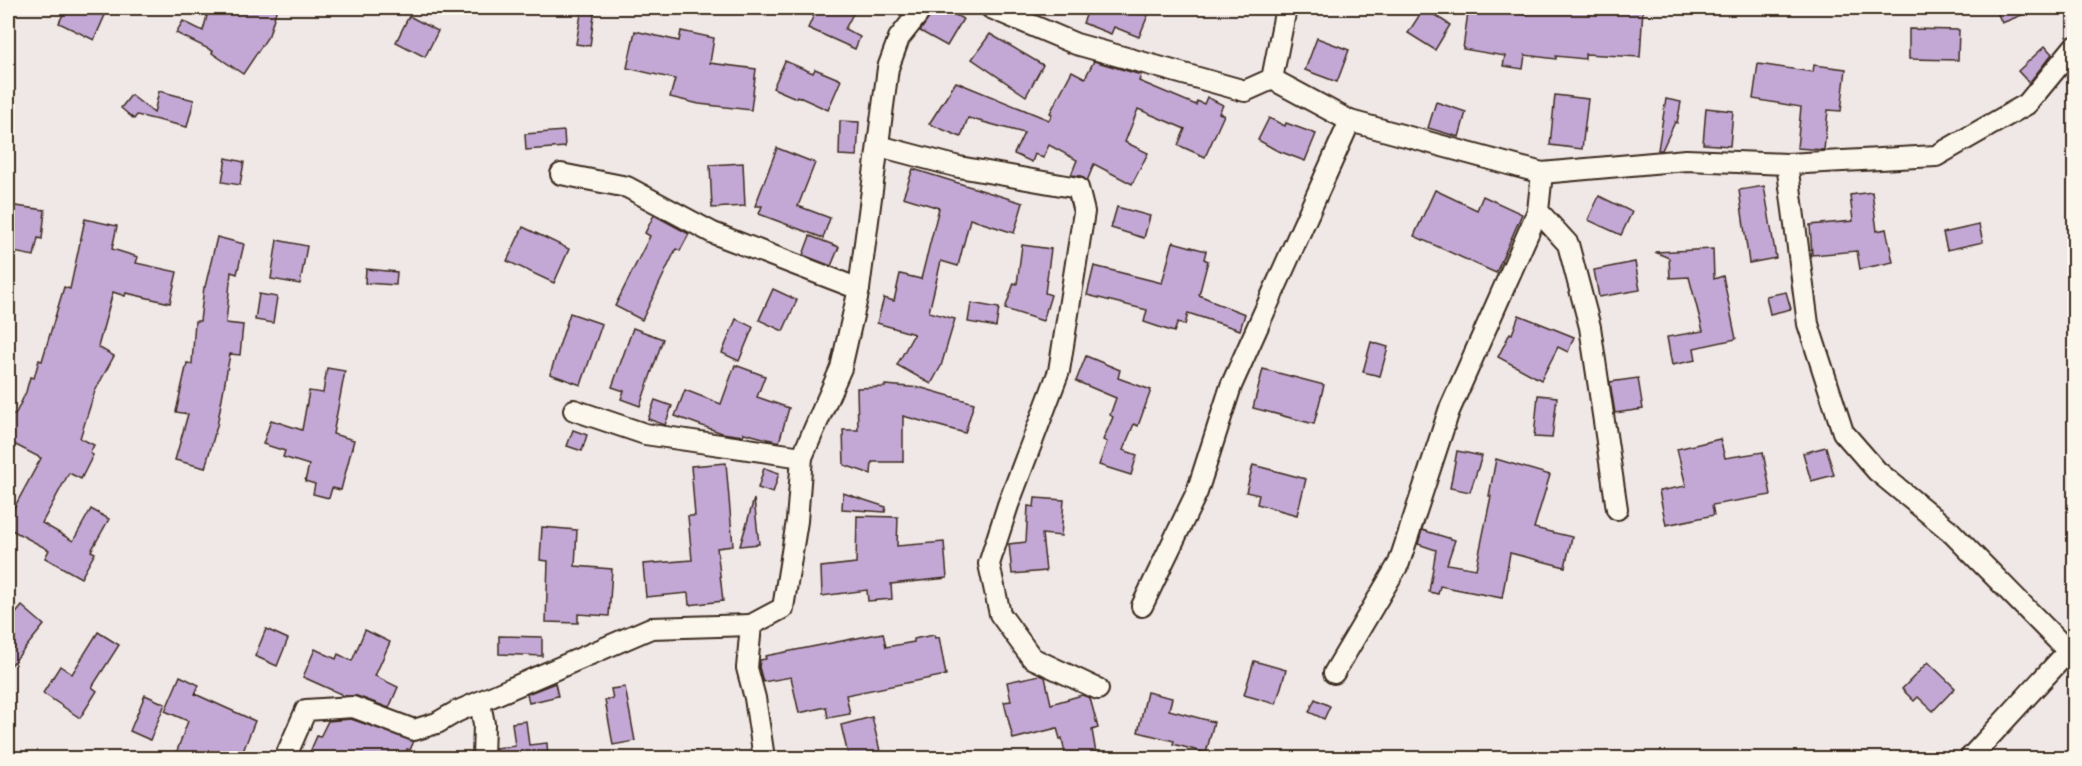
<svg xmlns="http://www.w3.org/2000/svg" width="2082" height="766" viewBox="0 0 2082 766" font-family="'Indie Flower',sans-serif">
  <style>
    .building { fill: #c3a8d5; stroke: #3b2a1e; stroke-width: 1.5 }
    .lines { fill: none; stroke-linecap: round; stroke-linejoin: round }
    .minor-casing { stroke: #3b2a1e; stroke-width: 24 }
    .minor { stroke: #fbf7ec; stroke-width: 20 }
  </style>
  <rect width="100%" height="100%" fill="#f0e7e7"/>
  <filter id="ink" filterUnits="userSpaceOnUse"><feTurbulence type="fractalNoise" baseFrequency=".0167" numOctaves="2"/><feDisplacementMap in="SourceGraphic" scale="12" xChannelSelector="R" yChannelSelector="G"/><feConvolveMatrix kernelMatrix="1 2 1 2 8 2 1 2 1" color-interpolation-filters="sRGB"/></filter>
  <g filter="url(#ink)">
    <!-- building -->
    <g class="building">
      <path d="M66,8H90L105,15L94,40L59,23Z"/>
      <path d="M209,8H277L269,35L243,74L212,53L213,51L176,33L183,21L203,31Z"/>
      <path d="M582,8H595L590,46L576,44Z"/>
      <path d="M817,8H856L845,29L860,37L855,49L808,28Z"/>
      <path d="M932,8H943L963,19L947,46L920,31L929,18Z"/>
      <path d="M1089,8H1151L1139,37L1114,27L1111,34L1083,23Z"/>
      <path d="M1424,8L1450,25L1435,50L1408,33Z"/>
      <path d="M1484,8L1527,15L1528,8H1643L1640,57L1585,54V59L1556,56V59L1525,55L1523,69L1503,66L1505,56L1463,49L1468,12L1484,14Z"/>
      <path d="M1995,8H2039L2002,23Z"/>
      <path d="M409,16L438,31L425,57L396,42Z"/>
      <path d="M1909,29L1959,30L1958,60L1909,59Z"/>
      <path d="M635,31L679,41L681,31L714,38L710,63L756,69L751,110L699,104L670,97L675,79L627,68Z"/>
      <path d="M990,34L1043,65L1026,96L972,59Z"/>
      <path d="M1317,38L1349,50L1337,82L1305,70Z"/>
      <path d="M2045,46L2052,54L2029,83L2018,71Z"/>
      <path d="M785,61L813,73L815,69L841,80L828,110L797,96L796,98L773,88Z"/>
      <path d="M1094,61L1141,75L1139,81L1196,105L1197,101L1204,104L1207,97L1223,105L1219,113L1224,115L1205,157L1178,145L1185,129L1138,109L1125,142L1148,153L1132,184L1094,164L1087,181L1081,176L1071,175L1077,160L1049,145L1043,158L1035,154L1032,162L1014,154L1024,133L968,118L961,137L929,124L956,82L1049,120L1052,114L1050,113L1072,71L1085,78Z"/>
      <path d="M1758,64L1813,72L1814,65L1846,69L1841,111L1828,110L1824,150L1797,148L1801,107L1753,99Z"/>
      <path d="M159,91L194,100L187,127L137,115L134,119L121,108L131,95L154,113Z"/>
      <path d="M1555,95L1588,99L1582,149L1550,145Z"/>
      <path d="M1666,99L1681,102L1677,123L1675,122L1662,150H1658Z"/>
      <path d="M1436,102L1466,112L1459,137L1428,128Z"/>
      <path d="M1706,108L1733,111L1730,146L1703,144Z"/>
      <path d="M1269,118L1285,126L1286,123L1316,134L1305,161L1276,150L1258,140Z"/>
      <path d="M840,121L859,122L857,156L839,155Z"/>
      <path d="M564,131L565,147L526,150L525,134Z"/>
      <path d="M777,148L815,163L798,206L830,218L823,238L759,214L762,206H755Z"/>
      <path d="M226,158L244,162L240,185L222,182Z"/>
      <path d="M743,163L745,206L712,208L710,165Z"/>
      <path d="M913,169L1023,203L1014,233L970,219L958,266L941,261L929,312L955,319L941,366L931,384L897,365L914,334L877,323L884,298L894,301L900,274L921,279L939,208L903,197Z"/>
      <path d="M1764,186L1776,258L1749,263L1739,190Z"/>
      <path d="M1435,190L1477,210L1483,196L1522,214L1496,273L1414,236Z"/>
      <path d="M1872,192L1877,231L1886,229L1893,262L1860,269L1857,251L1812,255L1810,225L1853,221L1850,195Z"/>
      <path d="M1599,196L1632,212L1621,235L1588,220Z"/>
      <path d="M8,205L45,210L42,239L38,238L34,256L8,251Z"/>
      <path d="M1117,207L1150,216L1144,238L1111,228Z"/>
      <path d="M654,215L689,234L680,251L676,249L642,320L615,306L650,236L645,233Z"/>
      <path d="M85,219L117,226L112,249L138,257L136,263L177,272L170,303L126,293L125,296L113,292L98,347L114,356L95,391L80,438L94,445L90,453L93,455L81,479L69,473L42,523L73,541L91,509L109,519L91,551L95,553L81,578L45,558L49,550L8,528V519L41,458L8,441V421L11,413L15,415L26,392L30,377L34,378L39,360L42,361L64,287L70,289Z"/>
      <path d="M1979,225L1983,242L1947,250L1943,233Z"/>
      <path d="M523,227L569,249L554,283L507,261Z"/>
      <path d="M810,236L839,247L831,266L803,255Z"/>
      <path d="M217,237L244,244L237,274L231,272L226,323L243,325L240,355L230,354L217,426L205,468L175,460L188,414L176,412L187,363L192,364L195,321H200L204,287H205Z"/>
      <path d="M277,240L307,246L300,284L271,279Z"/>
      <path d="M1173,242L1206,251L1204,259L1208,261L1199,295L1213,301V302L1245,314L1240,330L1188,313L1185,325L1178,322L1174,332L1144,322L1147,310L1087,295L1094,266L1162,283Z"/>
      <path d="M1022,245L1051,249L1045,293L1051,295L1043,321L1005,309L1014,283L1017,284Z"/>
      <path d="M1713,249L1714,279L1723,276L1736,339L1694,348L1696,360L1672,365L1667,337L1703,331L1689,277L1670,278L1669,258L1655,252Z"/>
      <path d="M1635,262L1640,290L1599,297L1594,270Z"/>
      <path d="M366,269L397,272L396,285L365,283Z"/>
      <path d="M773,289L797,300L783,331L759,320Z"/>
      <path d="M1786,292L1791,309L1770,314L1766,296Z"/>
      <path d="M259,294L277,297L273,323L255,320Z"/>
      <path d="M971,303L999,308L996,327L968,322Z"/>
      <path d="M570,313L602,324L581,385L550,374Z"/>
      <path d="M1519,315L1574,337L1568,352L1558,347L1541,380L1498,357L1510,333L1512,334Z"/>
      <path d="M736,319L753,327L739,361L722,353Z"/>
      <path d="M633,328L663,339L640,406L621,399L624,391L612,387Z"/>
      <path d="M1371,342L1388,347L1380,376L1363,372Z"/>
      <path d="M1086,356L1120,370L1118,378L1151,390L1138,426L1134,424L1123,450L1137,455L1131,475L1099,465L1107,442L1103,440L1113,417L1110,415L1116,398L1076,381Z"/>
      <path d="M735,365L765,376L757,397L789,408L779,442L744,433L743,436L722,433L675,416L685,390L721,404Z"/>
      <path d="M327,368L345,371L333,434L354,440L341,490L332,488L329,498L313,494L315,484L305,481L309,465L283,457L285,451L263,444L271,420L302,430L309,391L323,393Z"/>
      <path d="M1263,369L1324,385L1314,424L1253,408Z"/>
      <path d="M1638,378L1643,409L1615,413L1610,382Z"/>
      <path d="M885,385L922,388L974,403L965,433L903,416V462H872L871,474L844,465L843,430H858L857,388L885,387Z"/>
      <path d="M1538,395L1557,397L1552,438L1534,437Z"/>
      <path d="M655,400L672,406L665,425L648,419Z"/>
      <path d="M573,430L587,435L582,451L567,446Z"/>
      <path d="M1720,439L1725,458L1763,452L1771,495L1712,505L1714,515L1666,525L1659,491L1686,486L1677,449Z"/>
      <path d="M1826,447L1834,475L1811,481L1803,453Z"/>
      <path d="M1457,451L1482,456L1470,492L1450,488Z"/>
      <path d="M1496,459L1550,475L1534,528L1572,537L1565,567L1510,553L1502,598L1440,586L1438,594L1429,592L1436,550L1418,544L1422,530L1455,540L1447,564L1476,569L1491,496H1489Z"/>
      <path d="M726,463L733,546L717,548L723,601L689,605L688,593L646,597L643,564L692,560L688,516H695L691,466Z"/>
      <path d="M1253,465L1306,479L1297,515L1257,504L1259,495L1246,492Z"/>
      <path d="M764,468L779,473L773,493L758,488Z"/>
      <path d="M843,493L886,507L885,512L842,509Z"/>
      <path d="M1035,498L1064,500L1061,536L1042,534L1046,571L1012,574L1009,544L1026,542L1028,506L1034,507Z"/>
      <path d="M754,499L759,544L740,546Z"/>
      <path d="M857,516L898,517L897,546L944,542L947,578L891,584L892,599L868,601L867,590L822,596L821,567L856,563Z"/>
      <path d="M542,527L577,530L575,566L612,569L609,616L578,614V623L546,622L548,561L540,560Z"/>
      <path d="M22,606L44,625L8,669V623Z"/>
      <path d="M266,629L288,639L277,666L255,656Z"/>
      <path d="M365,630L390,642L375,676L398,687L389,708L357,696H341V694L303,677L315,649L336,659L338,654L352,661Z"/>
      <path d="M98,632L119,645L92,687L97,691L80,718L43,693L60,666L72,674Z"/>
      <path d="M883,633L886,647L914,642V639L918,638L934,635L935,638L939,637L946,675L846,695L850,714L828,718L826,707L799,713L791,677L763,682L759,667L760,660L766,659L765,656Z"/>
      <path d="M499,636L542,637V656L499,654Z"/>
      <path d="M1254,661L1286,670L1276,704L1244,695Z"/>
      <path d="M1928,662L1955,688L1933,711L1918,697L1914,701L1902,689Z"/>
      <path d="M1040,675L1045,677L1051,704L1082,695L1090,698L1098,728L1092,730L1097,759H1066L1062,738L1060,739L1057,728L1013,739L1004,702L1011,701L1007,682Z"/>
      <path d="M180,676L199,685L195,694L255,721L240,759H174L188,721L165,711Z"/>
      <path d="M555,683L558,696L529,703L527,694Z"/>
      <path d="M625,687L635,741L613,745L605,700L613,699L611,689Z"/>
      <path d="M1147,692L1172,698L1169,710L1214,722L1206,753L1173,744L1174,741L1138,732Z"/>
      <path d="M145,695L165,704L150,740L130,731Z"/>
      <path d="M1315,699L1330,706L1324,719L1309,712Z"/>
      <path d="M872,717L880,751L849,759L841,725Z"/>
      <path d="M351,719L414,741L410,750L407,749L404,759H307L317,736L320,737L328,721Z"/>
      <path d="M526,721L529,745L547,743L548,759H495V748L515,746L512,723Z"/>
    </g>
    <g class="lines">
      <defs>
        <g id="minor">
          <path d="M991,8L1076,44L1245,91L1272,79L1286,8"/>
          <path d="M1272,79L1350,121L1542,173L1686,160L1787,164L1936,156L2027,104L2074,47"/>
          <path d="M879,146L959,167L1078,188L1084,212L1059,371L1008,505L989,564L1000,614L1032,658L1098,689"/>
          <path d="M1787,164L1808,324L1843,432L1877,471L1950,531L2068,651"/>
          <path d="M1542,173L1538,211L1568,244L1590,327L1617,509"/>
          <path d="M561,174L627,187L713,233L859,289"/>
          <path d="M574,410L645,434L802,457"/>
          <path d="M1142,606L1197,492L1231,386L1350,121"/>
          <path d="M1334,673L1399,563L1449,411L1538,211"/>
          <path d="M480,703L484,724L483,758"/>
          <path d="M285,758L306,710L353,707L414,730L437,723L456,712L651,628L751,625"/>
          <path d="M764,758L755,698L747,668L751,625L783,608L797,521L802,457L841,368L859,289L888,68L899,38L918,14L920,8"/>
          <path d="M1970,758L2074,645"/>
        </g>
      </defs>
      <!-- minor casing -->
      <use href="#minor" class="minor-casing"/>
      <!-- minor -->
      <use href="#minor" class="minor"/>
    </g>
  </g>
  <!-- margin -->
  <rect width="2082" height="766" fill="none" stroke="#fbf7ec" stroke-width="30"/>
  <rect x="15" y="15" width="2052" height="736" fill="none" stroke="#3b2a1e" stroke-width="2" filter="url(#ink)"/>
</svg>
